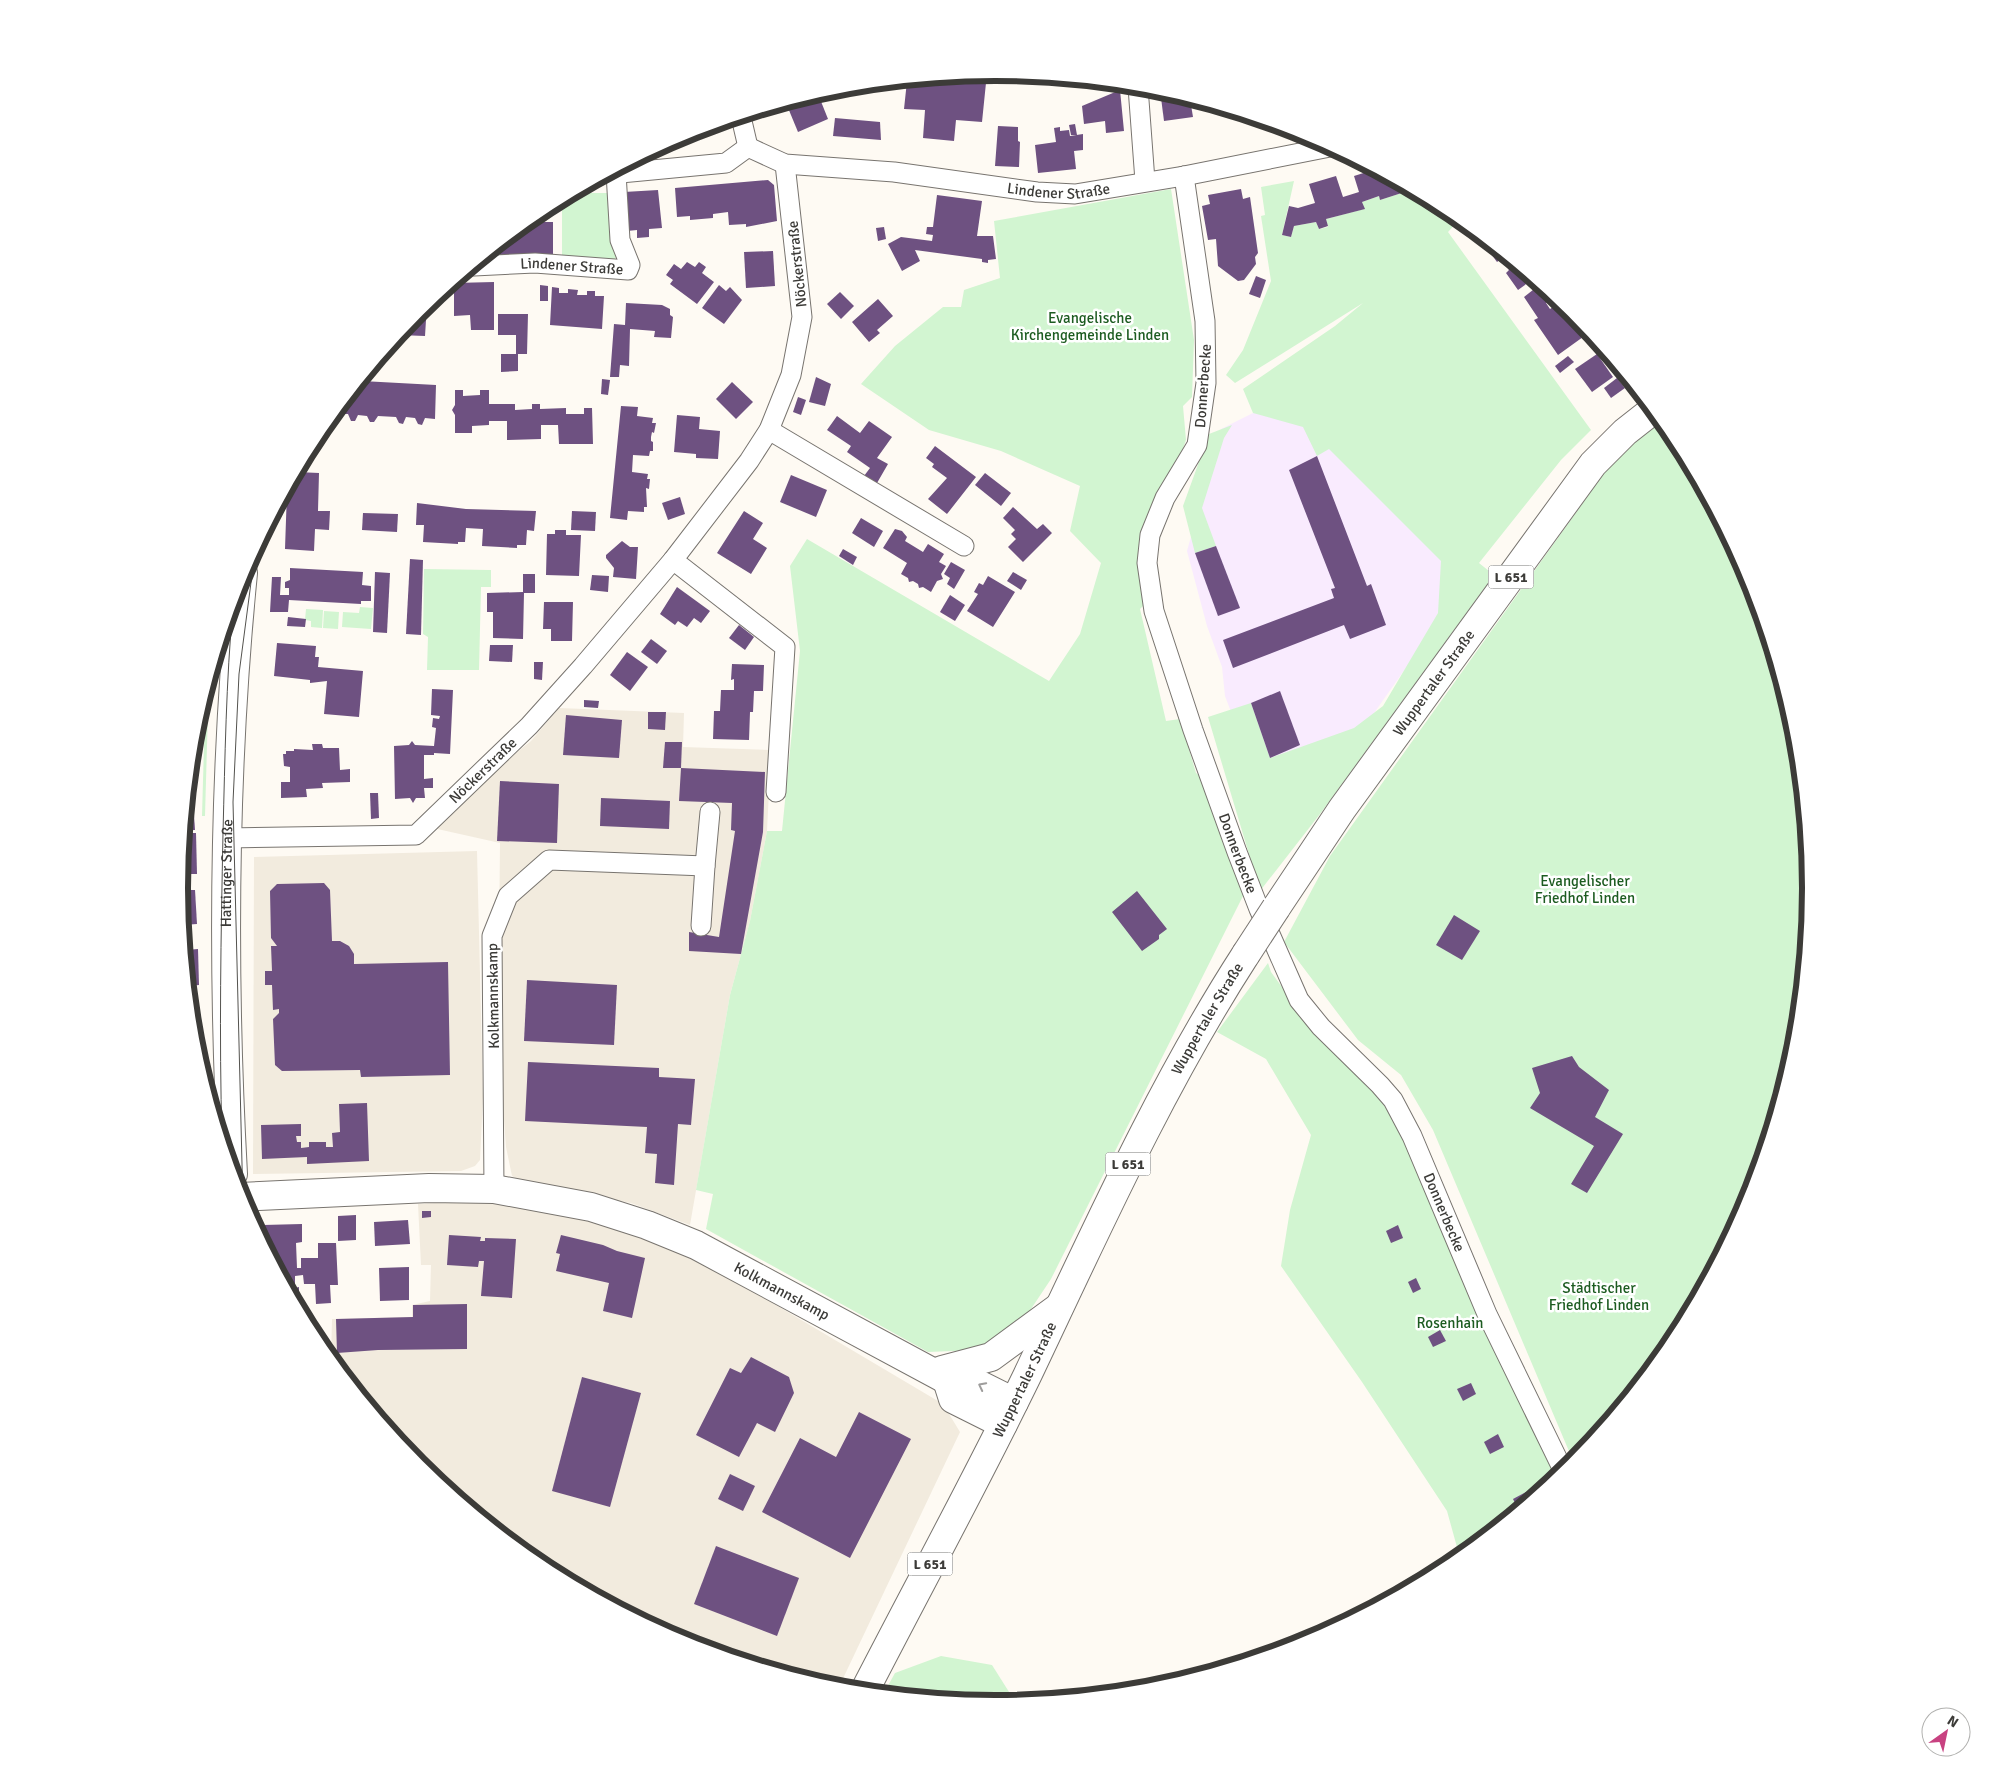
<svg xmlns="http://www.w3.org/2000/svg" width="1991" height="1777" viewBox="0 0 1991 1777" font-family="Signika,sans-serif">
  <style>
    .built { fill: #f2ebde }
    .education { fill: #f9ebfe }
    .green { fill: #d2f5d1 }
    .building { fill: #6e5181 }
    .lines { fill: none; stroke-linecap: round; stroke-linejoin: round }
    .street-casing { stroke: #78746f; stroke-width: 21 }
    .secondary-casing { stroke: #78746f; stroke-width: 30 }
    .primary-casing { stroke: #78746f; stroke-width: 30 }
    .street { stroke: #fff; stroke-width: 19 }
    .secondary { stroke: #fff; stroke-width: 28 }
    .primary { stroke: #fff; stroke-width: 28 }
    .tram { stroke: #53524e; stroke-width: 1 }
    .primary-bridge-casing { stroke: #78746f; stroke-width: 30; stroke-linecap: butt }
    .primary-bridge { stroke: #fff; stroke-width: 28 }
    .oneway { stroke: #9e9d9c }
    .labels { text-anchor: middle; stroke-width: 5; stroke-linejoin: round; paint-order: stroke }
    .shield { fill: #fff; stroke: #767674; stroke-width: 1 }
    .shield-label { font-size: 14px; font-weight: bold; fill: #3c3b38 }
    .street-label { font-size: 15px; fill: #3c3b38; stroke: #fff }
    .park-label { font-size: 15px; fill: #1d5c21; stroke: #fff }
    .rim { fill: none; stroke: #3c3b38; stroke-width: 6 }
  </style>
  <rect width="100%" height="100%" fill="#fefaf3"/>
  <!-- built -->
  <g class="built">
    <path d="M559,708L684,713L683,747L771,750L767,831L750,921L730,995L690,1225L631,1203L525,1183L512,1176L506,1147L498,1041L500,843L424,826L531,741Z"/>
    <path d="M477,851L483,1096L480,1160L475,1166L461,1171L253,1174L254,857Z"/>
    <path d="M483,1200L604,1222L685,1251L943,1404L960,1432L838,1689L683,1642L542,1567L418,1465L331,1359L332,1319L412,1317V1305L430,1301L431,1265H421L418,1204Z"/>
  </g>
  <!-- education -->
  <path class="education" d="M1295,400L1479,564L1298,821L1266,804L1225,696L1222,667L1207,626L1187,551L1221,429L1253,413Z"/>
  <!-- green -->
  <g class="green">
    <path d="M1294,181L1282,235L1291,237L1294,226L1316,222L1319,229L1328,227L1326,219L1364,209L1362,202L1379,196L1380,200L1411,190L1413,196L1419,194L1449,210L1460,219L1448,232L1591,430L1561,460L1479,563L1494,575L1320,814L1260,891L1208,717L1251,703L1270,758L1354,728L1383,706L1438,613L1441,561L1329,449L1317,456L1303,427L1253,413L1243,389L1335,326L1363,303L1235,383L1226,375L1243,350L1271,281L1261,216L1265,215L1261,187Z"/>
    <path d="M1171,189L1194,340L1192,397L1183,406L1186,440L1167,494L1157,551L1156,593L1140,609L1166,721L1180,719L1196,773L1211,784L1246,890L1051,1279L1021,1324L978,1350L928,1352L706,1229L713,1194L696,1190L730,995L750,921L767,831H782L800,651L790,566L807,539L1049,681L1080,634L1101,563L1070,531L1080,486L1001,451L929,430L861,384L895,346L943,307H961L964,290L1000,278L994,221Z"/>
    <path d="M573,193H607L610,224L618,255L610,265L562,260V200Z"/>
    <path d="M1658,423L1678,442L1749,577L1796,730L1811,889L1796,1048L1749,1201L1674,1342L1574,1463L1433,1130L1401,1075L1358,1040L1284,942L1330,856L1618,454Z"/>
    <path d="M1232,425L1224,438L1202,508L1216,546L1195,553L1183,506L1209,434Z"/>
    <path d="M424,569L491,570V587H481L479,670H427L428,637L423,634Z"/>
    <path d="M360,607L373,608L371,629L342,627L343,612L359,613Z"/>
    <path d="M306,609L323,610L322,628L311,627V621L305,620Z"/>
    <path d="M324,611L339,612L338,629L323,628Z"/>
    <path d="M205,711H208L205,816H202Z"/>
    <path d="M1268,963L1271,972L1301,1013L1386,1098L1559,1477L1460,1558L1447,1511L1362,1382L1281,1266L1290,1210L1311,1135L1266,1059L1217,1032Z"/>
    <path d="M941,1656L992,1665L1016,1703L995,1704L884,1693L895,1673Z"/>
  </g>
  <!-- building -->
  <g class="building">
    <path d="M987,73L982,122L956,120L954,141L923,138L925,110L904,109L907,81Z"/>
    <path d="M1075,80L1115,84V85L1076,86Z"/>
    <path d="M1120,90L1124,131L1106,133L1105,121L1084,124L1082,106Z"/>
    <path d="M1160,90L1190,99L1193,117L1164,121Z"/>
    <path d="M818,94L828,119L798,132L786,103Z"/>
    <path d="M835,118L880,122L881,140L833,136Z"/>
    <path d="M1075,124L1077,135H1071L1069,125Z"/>
    <path d="M998,126L1018,127V141L1020,142L1019,167L995,166Z"/>
    <path d="M1060,127V131L1069,130L1070,136L1083,134V150L1074,151L1076,169L1038,173L1035,145L1056,142L1054,128Z"/>
    <path d="M703,129V133L680,136L683,135Z"/>
    <path d="M1373,170L1411,190L1380,200L1379,196L1362,202L1365,209L1326,219L1328,226L1319,229L1316,222L1294,226L1291,237L1282,235L1289,206L1298,208L1315,203L1309,184L1336,176L1343,197L1359,192L1354,176Z"/>
    <path d="M768,180L774,185L777,221L746,227V224L729,225L728,212L713,214V218L690,220V216L677,217L675,188Z"/>
    <path d="M1241,189L1243,199L1250,197L1258,253L1255,257L1256,264L1244,280L1238,281L1218,266L1216,239L1208,240L1202,206L1210,204L1208,195Z"/>
    <path d="M658,190L662,228L649,229V237L637,238V230L627,231L624,192Z"/>
    <path d="M937,195L982,201L977,236H993L996,259L988,260V263L982,262V259L915,250L920,261L902,271L888,244L901,237L932,241L933,235L926,234L927,227H933Z"/>
    <path d="M527,222H553V258H500V245Z"/>
    <path d="M884,227L886,239L878,241L876,228Z"/>
    <path d="M1490,244L1528,275L1533,279L1518,290L1506,273L1509,270L1501,259L1497,262L1486,247Z"/>
    <path d="M773,251L775,286L746,288L744,252Z"/>
    <path d="M687,262L695,267L699,262L706,267L702,273L714,282L697,304L670,284L673,280L666,275L674,264L681,269Z"/>
    <path d="M1256,276L1266,280L1260,298L1249,294Z"/>
    <path d="M494,282V330H471L470,315L454,316V283Z"/>
    <path d="M540,285L548,286V301H540Z"/>
    <path d="M719,285L726,291L730,287L742,300L724,324L702,308Z"/>
    <path d="M1538,286L1549,301L1546,303L1550,309L1559,303L1583,337L1558,355L1534,320L1538,318L1524,297Z"/>
    <path d="M552,287L559,288V293H568V289L578,290L577,295H587V291H595V296H604L602,329L550,325Z"/>
    <path d="M840,292L854,306L841,319L827,304Z"/>
    <path d="M878,299L893,316L877,330L880,333L869,342L852,322Z"/>
    <path d="M626,303L662,305L670,309V315L673,317L671,338L654,337L655,331L630,329L629,366L620,365L619,377H610L614,324L625,325Z"/>
    <path d="M427,305L425,336L399,335L419,311Z"/>
    <path d="M498,314H528L527,354H518V371L501,372V354H516V335H498Z"/>
    <path d="M1597,354L1613,377L1592,392L1575,369Z"/>
    <path d="M1568,356L1574,362L1560,373L1555,366Z"/>
    <path d="M816,377L831,384L825,406L809,402Z"/>
    <path d="M1617,378L1625,388L1611,398L1604,388Z"/>
    <path d="M602,379L610,380L608,395L601,394Z"/>
    <path d="M362,381L436,385L435,419L425,418L422,425L418,424L415,418L406,417L403,424L399,423L396,417L378,416L374,422H370L367,416L358,415L355,421H351L348,414H339V408Z"/>
    <path d="M732,382L753,402L736,419L716,399Z"/>
    <path d="M455,390H463V396L480,395V390H489V404H515V410L532,409V404H540V409L566,408V414H584V408H592L593,444H559L558,425H541V439L507,440V421H489V425L472,426V433H455V415L452,410L455,405Z"/>
    <path d="M798,397L806,400L801,415L793,412Z"/>
    <path d="M621,406L638,407L637,416L653,418L652,423H656L654,433L652,432L651,437V441L653,442V451H650L649,456L633,455L632,472L648,474L647,479H650L649,489L646,488L647,507H644V512L628,511L627,520L610,518Z"/>
    <path d="M677,415L700,417L699,429L720,431L718,459L696,458V454L674,452Z"/>
    <path d="M837,416L860,433L869,421L892,437L877,458L888,464L877,483L864,476L870,468L847,452L851,446L827,430Z"/>
    <path d="M321,431L320,442L310,449L317,435Z"/>
    <path d="M935,446L976,477L947,514L928,499L947,478L932,467L934,464L926,458Z"/>
    <path d="M1317,456L1367,586L1371,584L1386,625L1350,639L1344,625L1233,668L1223,640L1334,598L1331,589L1335,588L1289,470Z"/>
    <path d="M297,472L319,473L318,511H330L329,530L315,529L314,551L285,549L287,491Z"/>
    <path d="M985,473L1011,493L1001,506L975,485Z"/>
    <path d="M791,475L827,490L816,517L780,502Z"/>
    <path d="M680,497L685,514L668,520L662,503Z"/>
    <path d="M417,503L466,509L536,511L534,531L527,530L526,545H517V548L482,546L483,529L466,528L465,542H458V544L423,542L424,525H416Z"/>
    <path d="M1013,507L1037,529L1043,524L1052,533L1023,562L1008,547L1016,539L1011,534L1015,530L1003,518Z"/>
    <path d="M572,511L596,512L595,531L571,530Z"/>
    <path d="M744,511L763,523L753,539L767,548L751,574L717,553Z"/>
    <path d="M363,513L398,514L397,532L362,530Z"/>
    <path d="M861,518L883,531L874,547L852,533Z"/>
    <path d="M895,529L902,531L907,537L905,541L923,552L928,544L944,554L939,562L946,566L941,574L943,579L937,581L931,592L923,587L919,588L918,584L913,581L909,582L908,578L901,574L907,563L883,548Z"/>
    <path d="M555,530H566V535H581L579,576L546,575L547,534H555Z"/>
    <path d="M622,541L630,547H638L636,579L613,577L614,568L606,558V555Z"/>
    <path d="M1216,546L1240,608L1218,616L1195,553Z"/>
    <path d="M843,549L857,557L853,565L839,556Z"/>
    <path d="M410,559L423,560L421,635L406,634Z"/>
    <path d="M951,562L965,570L954,589L947,584L950,578L944,574Z"/>
    <path d="M290,568L363,572L362,585L371,586V601H361V604L289,600L288,612H270L272,577H281L280,595H289V588H285V582L290,580Z"/>
    <path d="M375,572L390,573L387,633L373,632Z"/>
    <path d="M1013,572L1027,580L1021,590L1007,581Z"/>
    <path d="M523,574H535V593H524L523,639L493,638V612H487V593L523,592Z"/>
    <path d="M592,575L609,576L608,592L590,590Z"/>
    <path d="M988,576L1015,592L993,627L967,611L978,594L974,592L979,583L983,585Z"/>
    <path d="M677,587L710,611L701,623L694,618L687,627L678,621L675,625L660,614Z"/>
    <path d="M950,595L965,605L955,621L940,612Z"/>
    <path d="M544,602H573L572,641H551V629H543Z"/>
    <path d="M288,617L306,619L305,627L287,626Z"/>
    <path d="M739,625L754,637L745,650L729,638Z"/>
    <path d="M651,639L667,651L657,664L641,652Z"/>
    <path d="M277,643L316,646L315,657H319L318,667L363,671L359,717L324,714L327,681L310,683V680L274,676Z"/>
    <path d="M490,645H513L512,662L489,661Z"/>
    <path d="M627,652L648,667L630,691L610,675Z"/>
    <path d="M534,662H543L542,680L534,679Z"/>
    <path d="M732,664L764,665L763,691H754L753,712H750L749,740L713,739L714,711H720L721,690H734V679L731,680Z"/>
    <path d="M432,689L453,690L450,754L434,753V755H424V779L433,778V788H424L425,798H416L413,803L410,798L395,799L394,746L409,745L412,741L415,745L434,746L436,728L432,727L433,718L439,719L440,716L431,715Z"/>
    <path d="M1280,691L1300,745L1270,758L1251,703Z"/>
    <path d="M584,700L599,701L598,708L584,707Z"/>
    <path d="M648,712H666L665,730L648,729Z"/>
    <path d="M566,715L622,720L619,758L563,755Z"/>
    <path d="M665,742H682L681,768H663Z"/>
    <path d="M312,744H322L323,748H339L340,770L350,769V782L322,783L323,788L306,789L307,797L281,798V782H290V767L284,766L283,754H286V751H294V749L313,750Z"/>
    <path d="M681,768L765,772L763,832L741,954L689,951V932L719,937L735,831L731,830L732,803L679,801Z"/>
    <path d="M500,781L559,784L557,843L497,841Z"/>
    <path d="M370,793H378L379,818L371,819Z"/>
    <path d="M601,798L670,801L669,829L600,826Z"/>
    <path d="M187,815H194L195,830H185Z"/>
    <path d="M185,833H196L197,874H181Z"/>
    <path d="M324,883L330,890L332,941H340L349,946L354,954V964L448,962L450,1075L361,1077L360,1070L282,1071L275,1065L273,1019L279,1013V1009L273,1010L272,985H265V971H272L271,946H277L271,938L270,891L277,884Z"/>
    <path d="M180,890H195L197,924L183,925Z"/>
    <path d="M1137,891L1167,929L1159,935V939L1142,951L1112,912Z"/>
    <path d="M1454,915L1480,931L1462,960L1436,945Z"/>
    <path d="M198,949L199,985L189,986L186,950Z"/>
    <path d="M527,980L617,985L614,1045L524,1041Z"/>
    <path d="M195,1047H201L202,1068H201Z"/>
    <path d="M1572,1056L1579,1067L1609,1090L1595,1117L1623,1134L1587,1193L1571,1184L1594,1146L1530,1108L1540,1093L1532,1068Z"/>
    <path d="M528,1062L659,1068V1077L695,1079L691,1125L678,1124L674,1185L655,1183L657,1154L645,1153L647,1127L525,1121Z"/>
    <path d="M367,1103L369,1161L307,1164V1157L262,1159L261,1125L301,1124V1136H296L297,1142H301V1148L309,1147V1142H326V1147H333L332,1133L340,1132L339,1104Z"/>
    <path d="M422,1211H431V1217L422,1218Z"/>
    <path d="M356,1215V1240L338,1241V1216Z"/>
    <path d="M408,1220L410,1244L375,1246L374,1222Z"/>
    <path d="M302,1224V1242L296,1243L297,1268H301V1258H318V1243H336L338,1285H330L331,1303L316,1304L315,1284H304L303,1275L295,1276V1288L299,1287V1302L295,1301L263,1241V1225Z"/>
    <path d="M1398,1225L1403,1238L1391,1243L1386,1231Z"/>
    <path d="M449,1235L481,1237L480,1241H485V1238L516,1239L512,1298L481,1296L484,1261H479L478,1267L447,1265Z"/>
    <path d="M561,1235L603,1245L617,1251L645,1258L632,1318L603,1311L609,1283L556,1271L560,1254L556,1253Z"/>
    <path d="M409,1267V1300L380,1301L379,1268Z"/>
    <path d="M1416,1278L1421,1289L1413,1293L1408,1282Z"/>
    <path d="M467,1304V1349L378,1350L337,1353L336,1319L413,1317V1305Z"/>
    <path d="M1440,1330L1446,1341L1433,1347L1428,1337Z"/>
    <path d="M751,1357L789,1377L794,1393L775,1432L757,1423L739,1457L696,1435L730,1368L741,1373Z"/>
    <path d="M582,1377L641,1393L610,1507L552,1491Z"/>
    <path d="M1471,1383L1476,1394L1463,1401L1457,1389Z"/>
    <path d="M859,1412L911,1439L850,1558L762,1512L800,1438L836,1457Z"/>
    <path d="M1498,1434L1504,1447L1490,1454L1484,1442Z"/>
    <path d="M730,1474L755,1486L743,1511L718,1499Z"/>
    <path d="M1526,1492L1530,1500L1518,1509L1513,1499Z"/>
    <path d="M716,1546L799,1578L777,1636L694,1604Z"/>
    <path d="M661,1629L675,1634L674,1637L660,1630Z"/>
  </g>
  <g class="lines">
    <defs>
      <g id="street">
        <path d="M1138,87L1145,181"/>
        <path d="M741,117L748,147"/>
        <path id="s1" d="M748,147L785,164L894,172L1037,192L1075,194L1184,176L1330,147"/>
        <path d="M610,174L726,163L748,147"/>
        <path id="s2" d="M1184,176L1205,321L1206,383L1197,445L1165,498L1150,535L1147,563L1154,611L1193,730L1237,852L1259,909L1299,1000L1321,1027L1380,1085L1393,1100L1412,1136L1487,1314L1564,1472"/>
        <path id="s3" d="M474,266L535,263L628,270L630,265L620,240L616,173"/>
        <path d="M769,430L964,546"/>
        <path d="M673,560L785,647L776,792"/>
        <path id="s4" d="M227,838L416,835L529,726L583,666L673,560L749,461L769,430L791,375L802,317L785,164"/>
        <path d="M701,926L705,866"/>
        <path d="M494,1189L492,936L508,896L549,860L705,866L710,812"/>
      </g>
      <g id="secondary">
        <path id="s5" d="M233,1174C222,974 223,773 243,573"/>
        <path id="s6" d="M240,1197L429,1188L494,1189L591,1207L647,1225L696,1245L947,1380L968,1379L1014,1402"/>
        <path d="M942,1370L991,1357L1059,1307"/>
        <path d="M947,1380L953,1399L1003,1424"/>
      </g>
      <g id="primary">
        <path id="s7" d="M1276,908L1342,809L1593,464L1625,432L1653,410"/>
        <path id="s8" d="M864,1692C918,1587 975,1483 1027,1376C1095,1233 1160,1087 1246,954"/>
      </g>
    </defs>
    <!-- street casing -->
    <use href="#street" class="street-casing"/>
    <!-- secondary casing -->
    <use href="#secondary" class="secondary-casing"/>
    <!-- primary casing -->
    <use href="#primary" class="primary-casing"/>
    <!-- street -->
    <use href="#street" class="street"/>
    <!-- secondary -->
    <use href="#secondary" class="secondary"/>
    <!-- primary -->
    <use href="#primary" class="primary"/>
    <!-- tram -->
    <g class="tram">
      <path d="M222,1137C219,1036 221,935 223,833C225,758 226,682 233,606"/>
      <path d="M243,1204L233,802L239,674L255,552"/>
    </g>
    <defs>
      <path id="primary-bridge" d="M1246,954L1276,908"/>
    </defs>
    <!-- primary-bridge casing -->
    <use href="#primary-bridge" class="primary-bridge-casing"/>
    <!-- primary-bridge -->
    <use href="#primary-bridge" class="primary-bridge"/>
  </g>
  <!-- one-way arrows -->
  <defs><path id="oneway-chevron" d="M-2-3.5L2.5 0L-2 3.5" fill="none" stroke-width="1.6" stroke-linecap="round" stroke-linejoin="round" transform="scale(1.25)"/></defs>
  <use class="oneway" href="#oneway-chevron" transform="translate(982 1386) rotate(-153)"/>
  <g class="labels">
    <!-- shield labels -->
    <g class="shield">
      <rect x="1488.5" y="565.5" width="45" height="23" rx="4"/>
      <rect x="1105.5" y="1152.5" width="45" height="23" rx="4"/>
      <rect x="907.5" y="1552.5" width="45" height="23" rx="4"/>
    </g>
    <g class="shield-label">
      <text x="1511" y="582">L 651</text>
      <text x="1128" y="1169">L 651</text>
      <text x="930" y="1569">L 651</text>
    </g>
    <!-- street labels -->
    <g class="street-label">
      <text dy="5" stroke="none"><textPath href="#s1" startOffset="316">Lindener Straße</textPath></text>
      <text transform="translate(797 264) rotate(-96)" y="5">Nöckerstraße</text>
      <text dy="5" stroke="none"><textPath href="#s3" startOffset="98">Lindener Straße</textPath></text>
      <text transform="translate(1203 386) rotate(-86)" y="5">Donnerbecke</text>
      <text dy="5" stroke="none"><textPath href="#s7" startOffset="275">Wuppertaler Straße</textPath></text>
      <text dy="5" stroke="none"><textPath href="#s4" startOffset="282">Nöckerstraße</textPath></text>
      <text dy="5" stroke="none"><textPath href="#s2" startOffset="706">Donnerbecke</textPath></text>
      <text dy="5" stroke="none"><textPath href="#s5" startOffset="301">Hattinger Straße</textPath></text>
      <text transform="translate(493 996) rotate(-91)" y="5">Kolkmannskamp</text>
      <text dy="5" stroke="none"><textPath href="#s8" startOffset="756">Wuppertaler Straße</textPath></text>
      <text dy="5" stroke="none"><textPath href="#s2" startOffset="1126">Donnerbecke</textPath></text>
      <text dy="5" stroke="none"><textPath href="#s6" startOffset="562">Kolkmannskamp</textPath></text>
      <text dy="5" stroke="none"><textPath href="#s8" startOffset="351">Wuppertaler Straße</textPath></text>
    </g>
    <!-- park labels -->
    <g class="park-label">
      <text x="1090" y="323">Evangelische<tspan x="1090" dy="17">Kirchengemeinde Linden</tspan></text>
      <text x="1585" y="886">Evangelischer<tspan x="1585" dy="17">Friedhof Linden</tspan></text>
      <text x="1599" y="1293">Städtischer<tspan x="1599" dy="17">Friedhof Linden</tspan></text>
      <text x="1450" y="1328">Rosenhain</text>
    </g>
  </g>
  <!-- crop -->
  <path d="M0 0H1991V1777H0ZM188 888a807 807 0 1 1 1614 0a807 807 0 1 1-1614 0Z" fill="#fff" fill-rule="evenodd"/>
  <path class="rim" d="M188 888a807 807 0 1 1 1614 0a807 807 0 1 1-1614 0Z"/>
  <!-- north arrow -->
  <g transform="translate(1946 1732) rotate(33)"><circle r="24" fill="#ffffff" stroke="#b1b1af"/>
  <path d="M0-4L9 19L0 12L-9 19Z" fill="#c84281"/>
  <text y="-8" font-size="14" font-weight="bold" text-anchor="middle" fill="#3c3b38">N</text>
  </g>
</svg>
